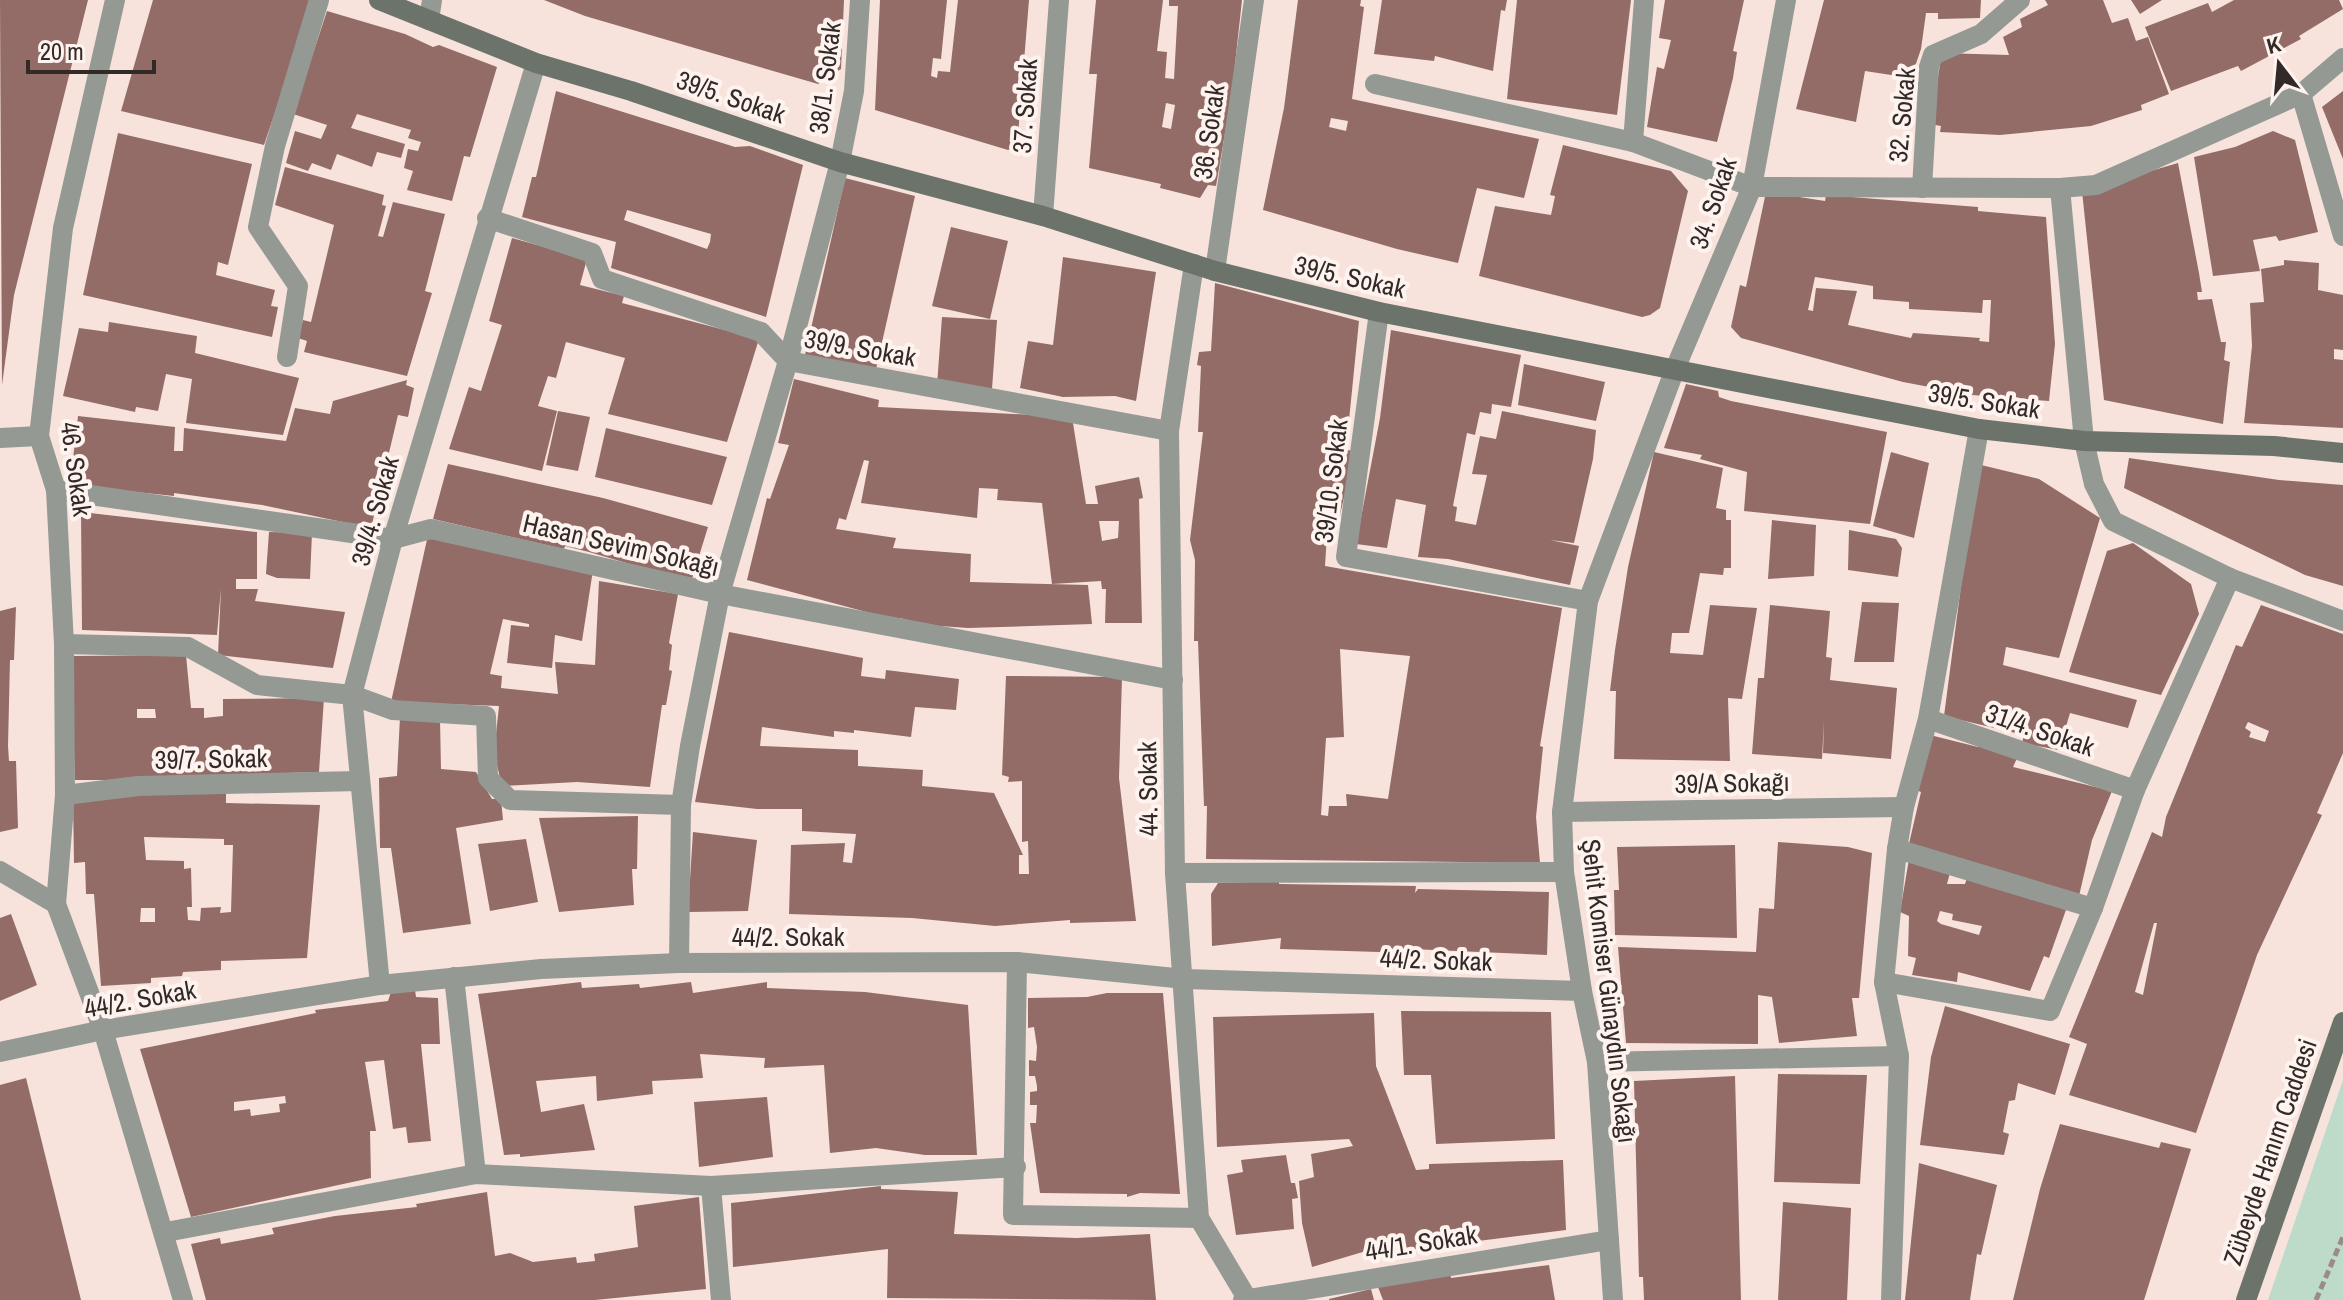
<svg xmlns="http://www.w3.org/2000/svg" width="2343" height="1300" viewBox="0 0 2343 1300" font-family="'Archivo Narrow',sans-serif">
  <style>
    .green { fill: #bddbc8 }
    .building { fill: #936c67; fill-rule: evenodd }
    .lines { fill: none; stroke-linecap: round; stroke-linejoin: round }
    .path { stroke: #998b86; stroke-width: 5; stroke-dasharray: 8 4; stroke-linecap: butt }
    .street { stroke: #949993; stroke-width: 20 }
    .secondary { stroke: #6c736a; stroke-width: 20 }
    .labels { text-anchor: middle; stroke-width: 8; stroke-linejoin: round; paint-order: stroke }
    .street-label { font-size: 26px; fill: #312a27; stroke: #fef3ee }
  </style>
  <rect width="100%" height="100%" fill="#f7e3dc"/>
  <!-- green -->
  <path class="green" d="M2343,1080V1300H2268Z"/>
  <!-- building -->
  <g class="building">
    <path d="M0,0H88L14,295L2,385Z"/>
    <path d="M153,0H313L264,145L121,111Z"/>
    <path d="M544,0H844L841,69L818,84L585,16Z"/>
    <path d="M880,0H947L941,59L933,58L931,76L937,78L938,71L950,72L958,0H1029L1017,147L1008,150L875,110Z"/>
    <path d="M1096,0H1163L1157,51L1167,52L1165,78L1174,79L1178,6H1169V0H1242L1232,92L1216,186L1208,185L1200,198L1160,188L1161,184L1089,168L1097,74H1089ZM1166,103L1175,105L1171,129L1162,127Z"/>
    <path d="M1298,0H1361L1360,6L1364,7L1352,99L1539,139L1524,198L1477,188L1458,263L1397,249L1263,210L1284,108ZM1331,118L1348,121L1346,131L1329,127Z"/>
    <path d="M1382,0H1507L1505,11L1501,10L1493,71L1435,56L1434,61L1374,54Z"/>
    <path d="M1517,0H1631L1617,115L1507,99Z"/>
    <path d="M1665,0H1744L1733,51L1737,52L1733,78L1717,142L1647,127L1657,67L1664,69L1671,40L1659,38Z"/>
    <path d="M1824,0H1981L1980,18L1938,19V13H1926L1921,49L1911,78L1865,71L1856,122L1796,109Z"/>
    <path d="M2045,0H2103L2112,23L2128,18L2136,41L2148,37L2169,94L2141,105L2142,110L2091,126L2000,135L1940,132L1941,126L1930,124L1942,53L2009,55L2003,37L2022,27L2020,19L2048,5Z"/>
    <path d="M2131,0H2162L2140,14Z"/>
    <path d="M2234,0H2339L2343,9L2299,36L2301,39L2241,71L2238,66L2171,91L2145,27L2208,3L2212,12Z"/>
    <path d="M327,11L405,34L433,47L439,45L497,67L470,157L464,156L452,201L407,190L413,171L404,168L408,149L418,151L421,142L408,138L411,130L357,114L351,128L405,144L401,158L377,152L372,167L337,154L331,170L312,163L308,171L286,163L295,131L321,139L327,125L293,114Z"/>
    <path d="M556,91L735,147L750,146L803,165L766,317L611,268L616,242L522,217L532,177H536ZM627,210L711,234L710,242L707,249L624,220Z"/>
    <path d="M2343,91V159L2322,107Z"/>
    <path d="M2273,131L2295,140L2318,232L2279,241L2276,236L2253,240L2260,271L2213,276L2194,157L2235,147Z"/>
    <path d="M118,133L252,164L228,265L218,262L216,275L275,290L271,306L278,307L272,337L83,295Z"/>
    <path d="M1563,145L1671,171L1688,191L1660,308L1650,315L1642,317L1479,276L1495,206L1551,215L1555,196L1550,195Z"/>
    <path d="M2178,163L2199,273L2202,292H2197L2198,300L2212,299L2221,342H2226L2224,360L2230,362L2223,424L2104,400L2082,191Z"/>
    <path d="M285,167L384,195L382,205L386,206L378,236L383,237L393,202L445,214L425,291L432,293L407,376L304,352L307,341L298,338L303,320L311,322L334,225L275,205Z"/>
    <path d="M845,178L915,196L876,369L805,355Z"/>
    <path d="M1766,192L1825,201L1826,195L1978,207V211L2046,217L2055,344L2049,401L1972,395L1903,382L1741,338L1731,327L1740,285L1746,287ZM1815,277L1873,286V299L1909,302V309L1982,313L1983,300H1991L1989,342L1979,341L1980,338L1913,333L1911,338L1848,325L1857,291L1816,288L1813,311L1808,310Z"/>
    <path d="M951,227L1008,241L990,319L932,306Z"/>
    <path d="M512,238L587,259L580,285L624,296L622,303L759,339L727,442L608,414L625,358L566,342L556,378L548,376L538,406L557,411L542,471L449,449L469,387L481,391L502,325L489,321Z"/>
    <path d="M1063,257L1156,272L1136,401L1115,396L1063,397L1020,388L1028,341L1053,345Z"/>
    <path d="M2284,260L2319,263L2318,290L2343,295V350L2334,349V359L2343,360V428L2244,423L2252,346L2250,303L2264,302L2261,269L2284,265Z"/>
    <path d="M1215,283L1359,321L1346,450L1355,451L1335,536L1327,535L1325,566L1562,608L1540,746L1543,747L1536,817L1540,863L1206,859L1207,806H1204L1198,641H1194L1195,560L1190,540L1203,432H1198L1201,366L1197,365L1199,352L1211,351ZM1340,649L1410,656L1388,799L1346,794L1347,806H1329L1328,816L1321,815L1326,738L1344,737Z"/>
    <path d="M942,317L997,320L992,389L937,385Z"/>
    <path d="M109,322L197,336L195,353L299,378L283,435L186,423L192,379L166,374L158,411L136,407L135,412L63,396L79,328L108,332Z"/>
    <path d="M1391,330L1521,355L1511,407L1492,404L1491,414L1480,412L1475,435L1467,433L1453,506L1457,507L1455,521L1476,525L1487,475L1472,474L1480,436L1496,439L1502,411L1596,430L1593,459L1574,543L1550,540L1579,546L1570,585L1448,559L1418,557L1426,505L1396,499L1387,548L1356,544L1380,418Z"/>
    <path d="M1524,364L1605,382L1596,421L1518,405Z"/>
    <path d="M794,379L879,400L878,407L1072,417L1086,504H1098L1095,486L1139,477L1143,498L1139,499L1142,623H1105L1106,589H1102L1101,581L1052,584L1042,503L997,500L998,489L979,488L977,518L861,503L869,461L864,460L846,520L839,518L836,529L896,538L893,548L971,554L970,582L1088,585L1092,624L968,628L926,625L900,618V621L747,580L767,498L770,499L789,445L778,443ZM1099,521H1119L1118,538L1102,541Z"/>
    <path d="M407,380L406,385L414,388L408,417L398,415L371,528L262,505L174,493V496L70,485L78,416L175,427L174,451H183L184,428L286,441L295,408L330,414L333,401Z"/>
    <path d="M1686,384L1718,391L1719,397L1731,401L1887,432L1870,524L1744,511L1747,472L1700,459L1702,455L1664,448Z"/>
    <path d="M558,411L590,417L578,471L546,465Z"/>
    <path d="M606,428L727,457L712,505L595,477Z"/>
    <path d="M1654,452L1723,468L1716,508L1726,510V520H1731V568H1724L1723,575L1700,573L1689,633H1672L1670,653L1703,655L1710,605L1757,608L1742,699L1728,698L1730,761L1614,759L1616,691H1610L1615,650L1628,567Z"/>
    <path d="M1891,452L1929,463L1914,538L1873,526Z"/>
    <path d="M2129,458L2279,480L2343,485V586L2305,575L2124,488Z"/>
    <path d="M448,464L603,498L708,527L691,582L589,552L565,546L564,549L433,519Z"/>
    <path d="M1977,464L2039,479L2100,518L2059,658L2006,647L2003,665L2137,700L2128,728L2070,713L2059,750L2022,743L2024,735L1944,716Z"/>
    <path d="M81,512L257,532V579H236V589H258L255,601L345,612L333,668L218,655L221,588L217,635L82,630Z"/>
    <path d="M1772,520L1816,525L1814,576L1768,579Z"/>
    <path d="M1849,530L1896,539L1902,548L1898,577L1848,570Z"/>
    <path d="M269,532L312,533L310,579L277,578L266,574Z"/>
    <path d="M428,535L593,570L582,641L555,635L552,668L507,663L511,625L529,627V624L503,619L490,674L502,676L501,688L558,694L555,662L595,665L599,581L678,594L669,643L672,645L669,670L672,671L666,705H662L650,787L577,782L502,786L494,753L499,706L391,702Z"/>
    <path d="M2133,543L2191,584L2199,614L2161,695L2069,672L2107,551Z"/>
    <path d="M1862,602L1899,603L1894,662H1854Z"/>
    <path d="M1770,605L1830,611L1826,657L1832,658L1830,680L1897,688L1891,759L1823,753L1824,720L1822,759L1752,754L1758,678H1764Z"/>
    <path d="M2261,605L2343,634V753L2317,813L2322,815L2257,955L2196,1133L2069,1095L2087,1044L2069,1037L2152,832L2162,837L2166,817L2236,645L2242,647ZM2248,722L2269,731L2265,742L2249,737L2251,732L2245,728ZM2154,923H2157L2143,995L2135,992Z"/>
    <path d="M16,607L14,660H10L8,746L9,761H16L18,828L0,832V611Z"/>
    <path d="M729,632L863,658L861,676L885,679L886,670L959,679L956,710L915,707L911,737L854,730V733L834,731V737L762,727L760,746L858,750V766L923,770L922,786L994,793L1023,855H1019V874H1029L1028,841L1022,842V781L1008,782L1009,777L1002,775L1006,676L1122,677L1119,778L1136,921L1070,923V920L995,926L912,918L789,914L791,845L845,843L843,862L852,863L856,834L802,831V809H757L695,802Z"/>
    <path d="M186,655L191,708H204V718L223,716V699L324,698L319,772L225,775L224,780H75L70,656ZM137,709H155L156,718H137Z"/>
    <path d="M400,717L440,719L441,769L476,772L492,799H501L503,820L456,828L471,924L403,933L391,848H380L379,778L397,776Z"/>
    <path d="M1930,735L1978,747L1979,743L2018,756L2013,767L2112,791L2092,840L2079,896L1908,848L1921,792L1916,790Z"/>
    <path d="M226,789V803L320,805L307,958L221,961V970L183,972L182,976L151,978V983L101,986L94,894H86L85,862L74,863L73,799ZM144,837L224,839V845H233L231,912L220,913L221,907L201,908L200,921L188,920L187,907H192L191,868L184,869V861L146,860ZM141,908H155V922H140Z"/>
    <path d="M638,816L637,869H632L634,905L559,912L539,818Z"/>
    <path d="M693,832L757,840L748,911L688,912Z"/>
    <path d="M526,839L538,902L490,911L478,844Z"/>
    <path d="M1778,842L1848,847L1872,853L1859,998H1852L1857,1036L1779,1043L1772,997L1758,995V1044L1626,1043L1618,947L1756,952L1759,908L1774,909Z"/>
    <path d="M1735,845L1737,938L1615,935L1614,890H1619L1617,847Z"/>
    <path d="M1909,859L1951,869L1947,884H1965L1968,875L1991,880L1989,889L1993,881L2067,907L2049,958L2044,956L2030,991L1958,972L1957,982L1912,975L1916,958L1908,956L1909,916L1900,912ZM1940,911L1953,914L1952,920L1982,926L1979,935L1941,924L1937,921Z"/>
    <path d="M1279,881V884L1416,886L1415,893L1418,889L1549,892L1547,955L1411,949L1412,953L1280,949L1281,938L1212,946L1211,894L1218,883Z"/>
    <path d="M11,914L37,985L0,1001V918Z"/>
    <path d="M581,982L582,988L639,984L640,988L691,982L693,993L767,982V988L865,992L968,1005L977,1155H925L876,1148L830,1153L824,1065L764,1068L765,1058L700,1054L703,1078L652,1081L653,1094L597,1101L596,1076L536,1081L541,1112L584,1104L595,1150L520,1157V1154L504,1155L478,994Z"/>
    <path d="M415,990L416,997L438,998L440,1044H421L431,1141L408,1143L406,1127L393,1129L384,1060L365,1062L376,1131H370L371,1178L191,1217L140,1049L316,1013L315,1010L388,1001L391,992ZM285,1096L286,1103L279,1104L280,1112L251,1116L250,1109L234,1111V1102Z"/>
    <path d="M1107,993H1163L1180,1194L1140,1193L1127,1197V1194L1040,1193L1030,1123H1036L1037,1105H1030V1092L1037,1091V1086L1035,1076H1029V1060L1036,1061L1037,1047L1034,1027L1028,1028V998L1087,997Z"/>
    <path d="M1945,1006L2070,1044L2055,1095L2018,1083L2015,1100L2009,1101L2003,1132L2009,1134L2004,1155L1920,1145L1931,1057Z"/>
    <path d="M1401,1011L1551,1012L1555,1139L1436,1144L1431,1075H1404Z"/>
    <path d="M1374,1013L1376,1066L1416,1170L1429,1169V1164L1563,1160L1566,1230L1382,1253L1373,1249L1312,1267L1302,1223L1299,1181L1314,1177L1311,1154L1353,1146L1349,1139L1217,1147L1213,1017Z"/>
    <path d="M1778,1074L1867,1075L1860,1184L1774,1182Z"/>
    <path d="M1735,1076L1741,1300H1644L1643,1277H1639L1634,1081Z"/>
    <path d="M26,1078L81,1300H0V1085Z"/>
    <path d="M767,1097L773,1157L699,1167L694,1102Z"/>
    <path d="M2060,1124L2159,1148L2161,1142L2191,1149L2144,1300H2013L2040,1189Z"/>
    <path d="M1286,1155L1291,1183H1295L1298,1198L1292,1199L1294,1229L1236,1235L1227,1175L1243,1172L1241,1160Z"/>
    <path d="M1919,1163L1997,1185L1981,1255L1977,1254L1970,1300H1905Z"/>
    <path d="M881,1186V1189L958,1192L954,1234L1077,1238L1150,1234L1156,1300L887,1298L888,1249L733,1267L731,1203Z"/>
    <path d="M487,1192L495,1256L510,1253L533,1262L576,1257L577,1263L595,1261L594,1254L638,1247L634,1206L699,1197L706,1289L595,1300H206L191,1244L220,1238L221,1244L274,1234L272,1228L335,1216L417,1207L416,1204Z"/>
    <path d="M1783,1202L1851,1208L1847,1300H1778Z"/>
    <path d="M1549,1265L1555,1300H1383L1378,1287L1450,1273L1451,1278Z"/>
    <path d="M1371,1289L1374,1300H1329V1299Z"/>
  </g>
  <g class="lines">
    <!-- path -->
    <path class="path" d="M2316,1300L2343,1237"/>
    <!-- street -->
    <g class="street">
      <path d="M429,20L432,0"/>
      <path d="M1375,84L1633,142L1752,187L2060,188L2096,185L2301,94L2343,58"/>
      <path d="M2301,94L2343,236"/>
      <path d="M1633,142L1644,0"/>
      <path d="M1922,188L1929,67L1933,55L1981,34L2020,0"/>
      <path d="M2060,188L2084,441L2094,484L2113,521L2230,578L2343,621"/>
      <path d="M1043,216L1059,0"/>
      <path d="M487,218L592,253L602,279L761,332L788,361L1169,431"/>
      <path d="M1194,264L1169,431L1175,873L1199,1218L1248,1300"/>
      <path d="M1215,271L1254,0"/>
      <path d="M1379,312L1346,557L1588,601"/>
      <path d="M287,357L298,286L258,227L275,146L319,0"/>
      <path d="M0,438L39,436"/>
      <path d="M56,490L393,539L431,529L720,594L1173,680"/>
      <path d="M64,644L188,647L257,685L352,695L393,710L486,716L488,778L510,800L681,805"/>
      <path d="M1928,719L2135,790"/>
      <path d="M65,795L138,786L359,781"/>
      <path d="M1562,812L1904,807"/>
      <path d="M1897,849L2093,908"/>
      <path d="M0,871L56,904L103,1030L183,1300"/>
      <path d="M1175,873L1564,872"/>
      <path d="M56,904L65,795L64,644L56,490L39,436L63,228L115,0"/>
      <path d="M1017,962L1013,1215L1199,1218"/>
      <path d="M679,963L681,805L690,746L720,594L788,361L840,162L854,91L860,0"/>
      <path d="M454,977L476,1174"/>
      <path d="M1884,982L2050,1011L2093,908L2135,790L2230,578"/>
      <path d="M380,985L352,695L393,539L536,63"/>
      <path d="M0,1052L103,1030L380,985L541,969L679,963L1017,962L1185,979L1582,991"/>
      <path d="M1597,1062L1899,1056"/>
      <path d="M711,1186L721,1300"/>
      <path d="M166,1232L476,1174L711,1186L1016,1167"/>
      <path d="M1243,1300L1609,1240"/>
      <path d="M1613,1300L1597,1062L1582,991L1564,872L1562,812L1588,601L1675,369L1752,187L1786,0"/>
      <path d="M1891,1300L1899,1056L1884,982L1897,849L1904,807L1928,719L1979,429"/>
    </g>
    <!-- secondary -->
    <g class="secondary">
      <path d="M379,0L536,63L631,91L840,162L1043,216L1215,271L1379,312L1979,429L2084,441L2274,446L2343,453"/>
      <path d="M2246,1300L2343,1022"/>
    </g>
  </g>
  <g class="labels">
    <!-- street labels -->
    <g class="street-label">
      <text transform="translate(825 78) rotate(-83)" y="9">38/1. Sokak</text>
      <text transform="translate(731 97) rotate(19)" y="9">39/5. Sokak</text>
      <text transform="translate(1025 106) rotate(-86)" y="9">37. Sokak</text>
      <text transform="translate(1902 115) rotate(-85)" y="9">32. Sokak</text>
      <text transform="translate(1209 132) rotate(-82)" y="9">36. Sokak</text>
      <text transform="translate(1713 203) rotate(-71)" y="9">34. Sokak</text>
      <text transform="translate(1350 277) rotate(13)" y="9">39/5. Sokak</text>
      <text transform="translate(860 348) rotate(10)" y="9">39/9. Sokak</text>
      <text transform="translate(1984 401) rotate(9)" y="9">39/5. Sokak</text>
      <text transform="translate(76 469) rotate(82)" y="9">46. Sokak</text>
      <text transform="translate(1331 481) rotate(-83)" y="9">39/10. Sokak</text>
      <text transform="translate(375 511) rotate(-74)" y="9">39/4. Sokak</text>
      <text transform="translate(621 545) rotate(13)" y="9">Hasan Sevim Sokağı</text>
      <text transform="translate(2040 730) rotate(19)" y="9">31/4. Sokak</text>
      <text transform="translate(211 759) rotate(-1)" y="9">39/7. Sokak</text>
      <text transform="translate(1732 783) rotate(-1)" y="9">39/A Sokağı</text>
      <text transform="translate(1148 789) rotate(-91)" y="9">44. Sokak</text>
      <text x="788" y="946">44/2. Sokak</text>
      <text transform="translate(1436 960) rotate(2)" y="9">44/2. Sokak</text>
      <text transform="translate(1609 991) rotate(83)" y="9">Şehit Komiser Günaydın Sokağı</text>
      <text transform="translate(140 999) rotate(-10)" y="9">44/2. Sokak</text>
      <text transform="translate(2270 1152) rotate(-71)" y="9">Zübeyde Hanım Caddesi</text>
      <text transform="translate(1421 1243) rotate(-9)" y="9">44/1. Sokak</text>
    </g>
  </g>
  <!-- north arrow -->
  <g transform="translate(2279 64) rotate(344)" stroke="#fef3ee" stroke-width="6" paint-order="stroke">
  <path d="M0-6L14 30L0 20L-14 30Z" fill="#312a27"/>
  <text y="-12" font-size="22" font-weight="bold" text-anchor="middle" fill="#312a27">K</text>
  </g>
  <!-- scale -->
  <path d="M28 60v12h126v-12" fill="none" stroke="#312a27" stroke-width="4"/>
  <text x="40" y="60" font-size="24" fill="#312a27" stroke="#fef3ee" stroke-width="6" paint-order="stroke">20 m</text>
</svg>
